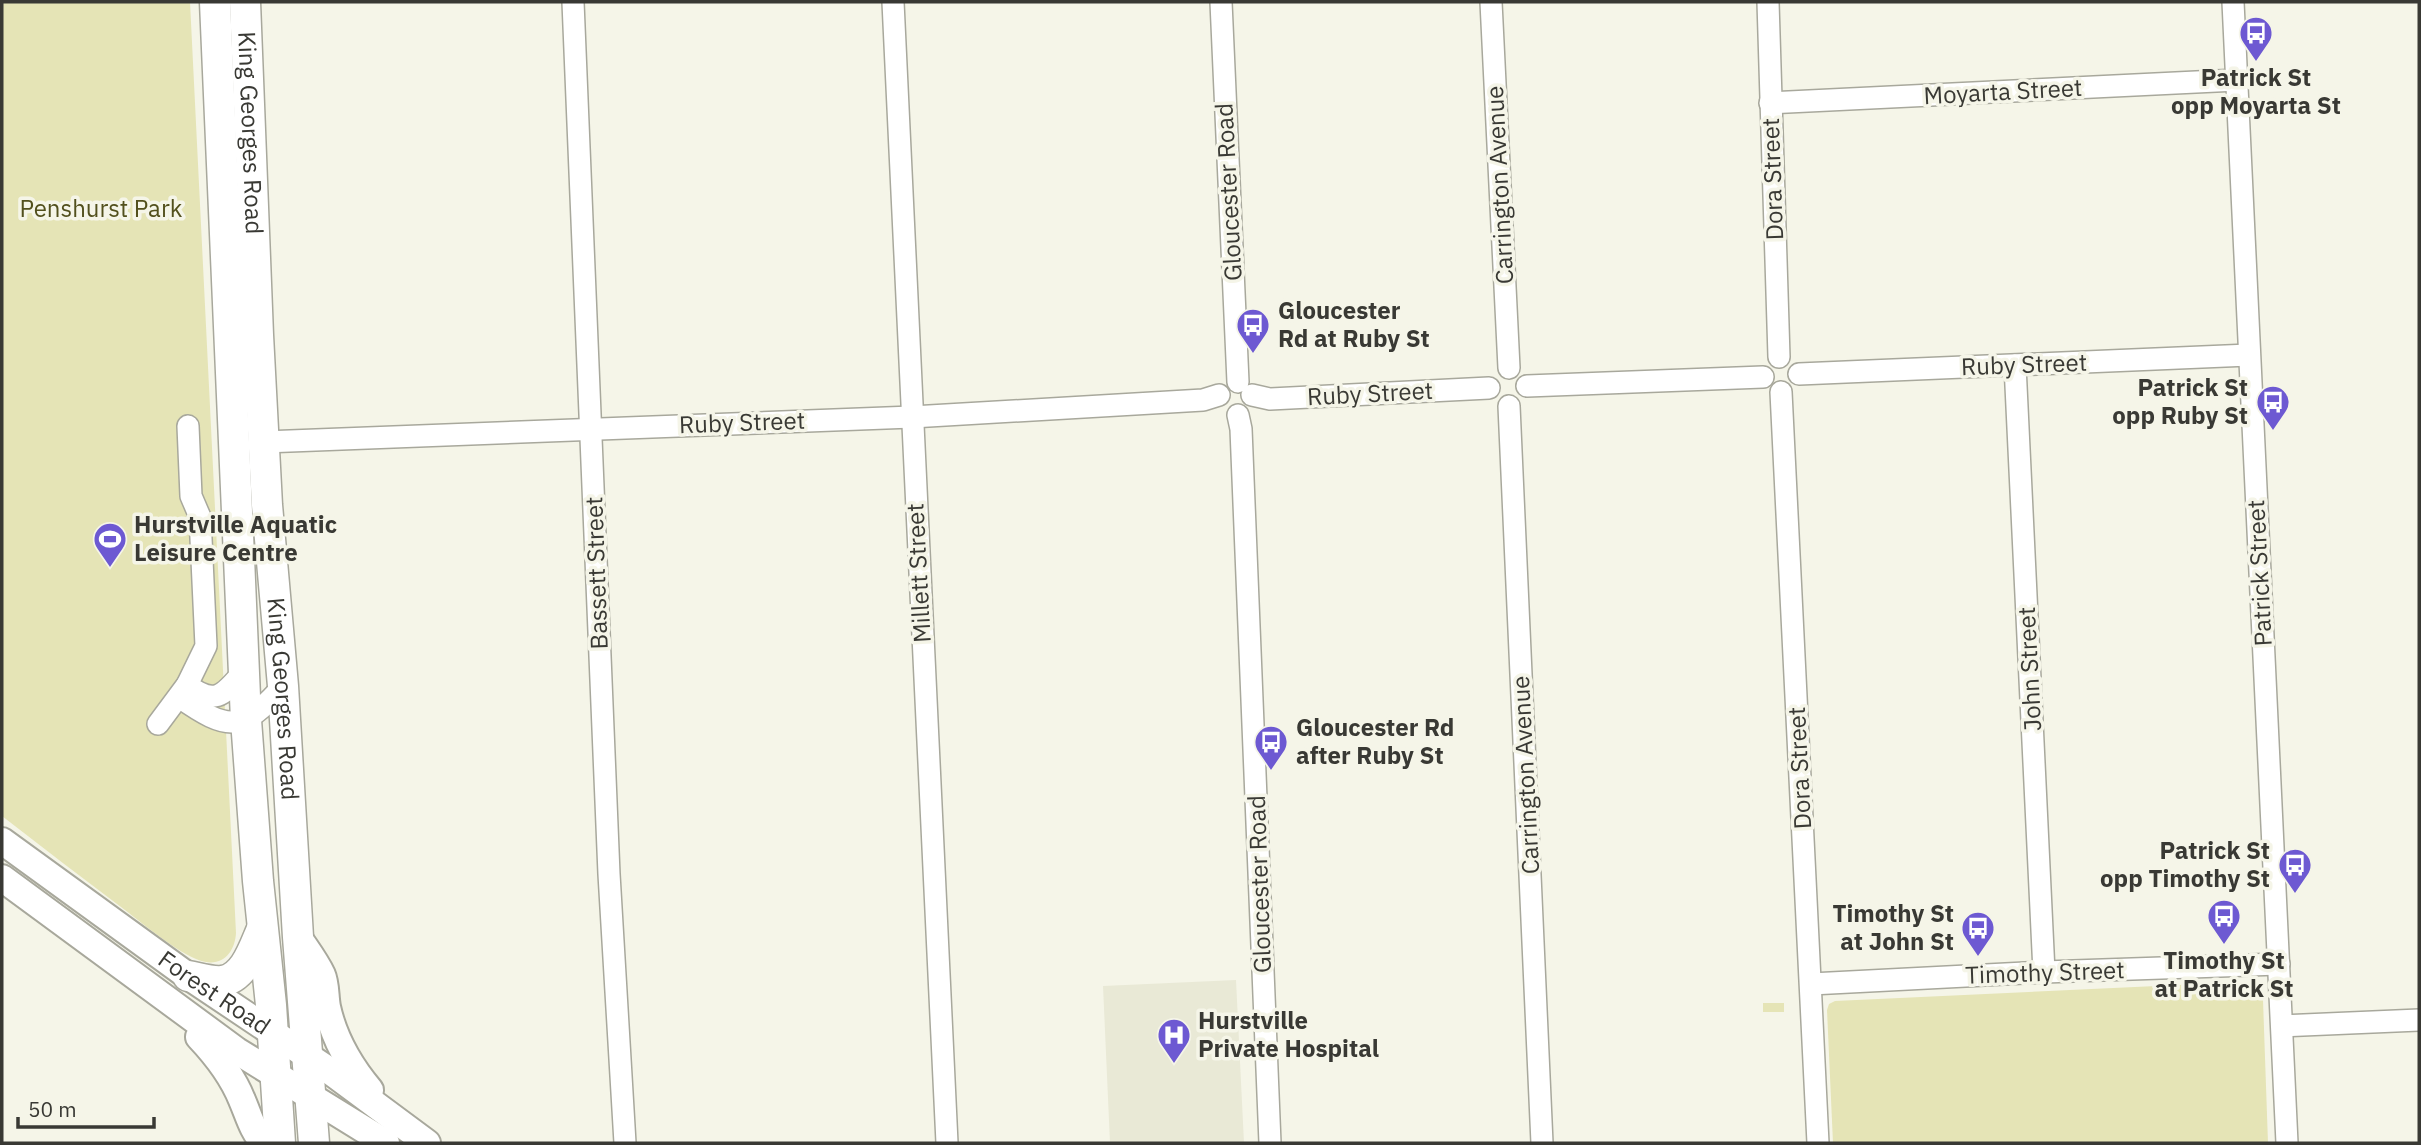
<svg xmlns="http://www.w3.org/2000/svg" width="2421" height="1145" viewBox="0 0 2421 1145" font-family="'IBM Plex Sans',sans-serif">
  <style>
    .built { fill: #e9e9d6 }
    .green { fill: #e5e4b6 }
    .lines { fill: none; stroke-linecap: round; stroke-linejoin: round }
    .minor-casing { stroke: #a8a89c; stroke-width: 24 }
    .major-casing { stroke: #a8a89c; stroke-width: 30 }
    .highway-casing { stroke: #a8a89c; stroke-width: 33 }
    .minor { stroke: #fff; stroke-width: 21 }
    .major { stroke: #fff; stroke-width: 26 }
    .highway { stroke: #fff; stroke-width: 30 }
    .labels { text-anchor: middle; stroke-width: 7; stroke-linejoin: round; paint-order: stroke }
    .poi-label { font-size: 24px; font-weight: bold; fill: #393934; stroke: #f5f5e8; text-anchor: start }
    .street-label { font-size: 24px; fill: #393934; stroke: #f5f5e8 }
    .park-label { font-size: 24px; fill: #52501d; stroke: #f5f5e8 }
  </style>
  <rect width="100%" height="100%" fill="#f5f5e8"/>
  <!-- built -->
  <path class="built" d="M1236,980L1244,1143H1110L1103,986Z"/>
  <!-- green -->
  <g class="green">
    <path d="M2,2H190L236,933C235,950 225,965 206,962C183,958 145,925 125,910C84,879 43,848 2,816Z"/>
    <path d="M2243,982L2255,987L2263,1000L2268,1143H1833L1827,1010L1829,1004L1835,1001Z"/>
    <rect x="1763" y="1003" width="21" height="9"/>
  </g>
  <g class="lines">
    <defs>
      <g id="minor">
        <path d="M573,2L609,874L625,1143"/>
        <path d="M893,2L947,1143"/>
        <path d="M1221,2L1238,382"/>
        <path d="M1491,2L1509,368"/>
        <path d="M1768,2L1779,357"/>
        <path d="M2233,2L2287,1143"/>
        <path d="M1770,103L2237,80"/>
        <path d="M2015,365L2044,972"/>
        <path d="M1799,374L2249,355"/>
        <path d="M1527,386L1763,377"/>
        <path d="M1781,392L1818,1143"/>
        <path d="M1252,395L1270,399L1489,388"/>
        <path d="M1509,406L1542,1143"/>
        <path d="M1238,415L1241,429L1270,1143"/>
        <path d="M264,442L912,417L1203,400L1219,395"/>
        <path d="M187,685C217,707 224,694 245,670"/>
        <path d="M179,697C229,732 242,732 283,686"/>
        <path d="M158,724L187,685L206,646L200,517L191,496L188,426"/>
        <path d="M1811,984L2044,972L2279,964"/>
        <path d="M2282,1026L2419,1020"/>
      </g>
      <g id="major">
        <path id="s1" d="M2,841L188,976L330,1071L427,1143"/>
        <path d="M2,878L237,1051L386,1143"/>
        <path d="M298,937C306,949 316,962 322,975C326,984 325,997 327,1007C334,1039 349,1065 370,1090"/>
        <path d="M199,1037C217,1056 232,1075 242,1100C249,1116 252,1130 264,1143"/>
      </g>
      <g id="highway">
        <path d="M215,2L246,720L258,881L271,1005L280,1143"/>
        <path id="s2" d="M245,2L258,335L267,505L283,686L298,937L314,1143"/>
        <path d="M188,976C199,978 211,982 222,981C245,978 254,947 262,929"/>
      </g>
    </defs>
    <!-- minor casing -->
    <use href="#minor" class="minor-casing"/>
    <!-- major casing -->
    <use href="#major" class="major-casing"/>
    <!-- highway casing -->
    <use href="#highway" class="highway-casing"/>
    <!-- minor -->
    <use href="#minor" class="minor"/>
    <!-- major -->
    <use href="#major" class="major"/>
    <!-- highway -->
    <use href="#highway" class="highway"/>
  </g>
  <!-- icons -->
  <defs>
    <symbol id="bus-pin" viewBox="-11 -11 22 30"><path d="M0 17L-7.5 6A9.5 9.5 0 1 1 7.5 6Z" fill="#6d59d2" stroke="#f5f5e8"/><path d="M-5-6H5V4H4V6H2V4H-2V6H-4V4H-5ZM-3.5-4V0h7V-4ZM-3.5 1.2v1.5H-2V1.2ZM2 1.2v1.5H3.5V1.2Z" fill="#fff"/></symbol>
    <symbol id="stadium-pin" viewBox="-11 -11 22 30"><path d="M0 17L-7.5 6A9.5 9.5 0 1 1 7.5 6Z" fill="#6d59d2" stroke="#f5f5e8"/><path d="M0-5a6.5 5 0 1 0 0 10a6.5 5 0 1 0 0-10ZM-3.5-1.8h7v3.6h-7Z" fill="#fff"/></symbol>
    <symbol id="hospital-pin" viewBox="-11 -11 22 30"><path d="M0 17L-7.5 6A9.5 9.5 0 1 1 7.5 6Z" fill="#6d59d2" stroke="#f5f5e8"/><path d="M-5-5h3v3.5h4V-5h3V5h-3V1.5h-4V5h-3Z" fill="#fff"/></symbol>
  </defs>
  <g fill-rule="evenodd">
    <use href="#bus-pin" x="2237" y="14" width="38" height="52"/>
    <use href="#bus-pin" x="1234" y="306" width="38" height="52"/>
    <use href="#bus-pin" x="2254" y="383" width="38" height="52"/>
    <use href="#stadium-pin" x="91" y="520" width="38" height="52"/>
    <use href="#bus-pin" x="1252" y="723" width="38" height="52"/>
    <use href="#bus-pin" x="2276" y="846" width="38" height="52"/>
    <use href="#bus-pin" x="2205" y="897" width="38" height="52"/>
    <use href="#bus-pin" x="1959" y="909" width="38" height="52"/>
    <use href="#hospital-pin" x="1155" y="1016" width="38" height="52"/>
  </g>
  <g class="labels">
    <!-- poi labels -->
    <g class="poi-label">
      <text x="2256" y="86" text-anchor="middle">Patrick St<tspan x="2256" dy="28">opp Moyarta St</tspan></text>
      <text x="1278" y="319">Gloucester<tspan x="1278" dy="28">Rd at Ruby St</tspan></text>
      <text x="2248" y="396" text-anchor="end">Patrick St<tspan x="2248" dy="28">opp Ruby St</tspan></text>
      <text x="134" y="533">Hurstville Aquatic<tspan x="134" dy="28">Leisure Centre</tspan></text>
      <text x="1296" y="736">Gloucester Rd<tspan x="1296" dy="28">after Ruby St</tspan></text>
      <text x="2270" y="859" text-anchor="end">Patrick St<tspan x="2270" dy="28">opp Timothy St</tspan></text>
      <text x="1954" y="922" text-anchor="end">Timothy St<tspan x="1954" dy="28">at John St</tspan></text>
      <text x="2224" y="969" text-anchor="middle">Timothy St<tspan x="2224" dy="28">at Patrick St</tspan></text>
      <text x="1198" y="1029">Hurstville<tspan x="1198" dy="28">Private Hospital</tspan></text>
    </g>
    <!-- street labels -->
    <g class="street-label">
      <text transform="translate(2003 92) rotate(-3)" y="8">Moyarta Street</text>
      <text dy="8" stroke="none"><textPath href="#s2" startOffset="131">King Georges Road</textPath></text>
      <text transform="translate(1773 179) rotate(-92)" y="8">Dora Street</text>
      <text transform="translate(1500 185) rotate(-93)" y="8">Carrington Avenue</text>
      <text transform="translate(1229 192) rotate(-93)" y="8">Gloucester Road</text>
      <text transform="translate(2024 365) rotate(-2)" y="8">Ruby Street</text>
      <text transform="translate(1370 394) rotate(-3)" y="8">Ruby Street</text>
      <text transform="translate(742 423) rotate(-2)" y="8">Ruby Street</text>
      <text transform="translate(597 573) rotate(-92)" y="8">Bassett Street</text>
      <text transform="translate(919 573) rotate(-93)" y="8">Millett Street</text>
      <text transform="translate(2260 573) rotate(-93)" y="8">Patrick Street</text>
      <text transform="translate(2030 669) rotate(-93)" y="8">John Street</text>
      <text dy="8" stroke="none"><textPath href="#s2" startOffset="698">King Georges Road</textPath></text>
      <text transform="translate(1800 768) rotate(-93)" y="8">Dora Street</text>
      <text transform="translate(1526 775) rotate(-93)" y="8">Carrington Avenue</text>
      <text transform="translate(1260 884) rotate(-92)" y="8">Gloucester Road</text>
      <text transform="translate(2045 973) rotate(-2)" y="8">Timothy Street</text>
      <text dy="8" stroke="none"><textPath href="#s1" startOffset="261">Forest Road</textPath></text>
    </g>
    <!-- park labels -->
    <g class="park-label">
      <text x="101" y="217">Penshurst Park</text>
    </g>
  </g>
  <!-- border -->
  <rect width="2421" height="1145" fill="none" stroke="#393934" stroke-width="7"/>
  <!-- scale -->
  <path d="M18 1117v10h136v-10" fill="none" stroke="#393934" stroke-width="3.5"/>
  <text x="28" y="1117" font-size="21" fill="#393934" stroke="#f5f5e8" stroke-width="5" paint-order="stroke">50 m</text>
</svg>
